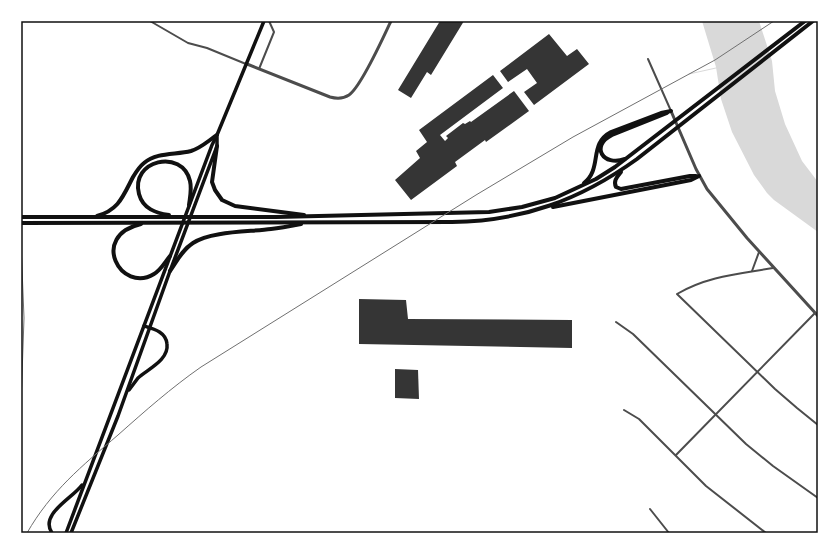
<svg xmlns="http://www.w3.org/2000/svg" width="839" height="554" viewBox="0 0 839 554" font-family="Bitter,serif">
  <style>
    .water { fill: #d9d9d9 }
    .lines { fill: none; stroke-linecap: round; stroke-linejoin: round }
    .stream { stroke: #d9d9d9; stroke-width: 1 }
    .building { fill: #353535 }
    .minor { stroke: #4c4c4c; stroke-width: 2 }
    .tertiary { stroke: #4c4c4c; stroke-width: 3 }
    .primary { stroke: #111; stroke-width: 3.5 }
    .motorway { stroke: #111; stroke-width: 4 }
    .rail { stroke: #707070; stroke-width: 1 }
    .neatline { fill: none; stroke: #111; stroke-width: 1.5 }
  </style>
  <rect width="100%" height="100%" fill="#fff"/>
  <!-- water -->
  <path class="water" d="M702,21H759L772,61L775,91L785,124L802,161L818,182V232L774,200L767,193L754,175L732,132L721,99L716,67Z"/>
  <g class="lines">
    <!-- stream -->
    <path class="stream" d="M689,74L716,68"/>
  </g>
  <!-- building -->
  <g class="building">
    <path d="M440,21H464L431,75L427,72L411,98L398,90Z"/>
    <path d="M549,34L567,56L577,49L589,64L534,105L524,92L537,83L527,69L508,82L500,71Z"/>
    <path d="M493,75L503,88L440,135L445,141L448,138L446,136L463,123L465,124L470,121L471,122L514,91L529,111L486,142L485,140L455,162L457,166L411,200L395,180L420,158L416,151L427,142L419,130Z"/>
    <path d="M359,299L406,300L408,319L572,320V348L359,344Z"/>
    <path d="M395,369L418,370L419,399L395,398Z"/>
  </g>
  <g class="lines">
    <!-- minor -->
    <g class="minor">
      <path d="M150,21L188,43L207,48L246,64"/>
      <path d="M648,59L671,111"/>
      <path d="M259,69L274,32L269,21"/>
      <path d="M773,268C739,274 708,276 677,294L775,389L797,408L818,425"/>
      <path d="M752,271L759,252"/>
      <path d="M616,322L633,334L746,444L773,466L818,498"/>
      <path d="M624,410L639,419L706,486L766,533"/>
      <path d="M676,455L815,313"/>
      <path d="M650,509L669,533"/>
    </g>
    <!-- tertiary -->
    <g class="tertiary">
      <path d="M247,64L330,97C337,99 343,99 349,95C361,87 384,36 391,21"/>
      <path d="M671,111L696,169L707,189L747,238L818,316"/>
    </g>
    <!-- primary -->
    <g class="primary">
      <path d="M129,390C132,386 135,382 138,378C148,369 169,360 167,344C166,332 154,329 144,326"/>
      <path d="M52,533C39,514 73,498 82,485"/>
      <path d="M66,533L212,145L217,135L264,21"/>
      <path d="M71,533L118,416L170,271L217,146V137"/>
    </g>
    <!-- motorway -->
    <g class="motorway">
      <path d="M217,146L212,182L215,190L222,200L235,206L304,215"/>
      <path d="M625,159C603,167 590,146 612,135L667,113"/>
      <path d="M621,172C617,177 613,181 616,187L621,189L690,176H696"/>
      <path d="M584,183C603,168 588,144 611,132L661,113L671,111"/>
      <path d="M553,207L691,180L699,176"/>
      <path d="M169,215C156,213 143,209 139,194C130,160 182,148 190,181C192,189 190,197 189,205"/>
      <path d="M97,216C119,210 123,196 133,177C136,172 139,167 144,163C157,152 175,155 191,151C201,148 208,141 217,135"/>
      <path d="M21,217H276L489,212L522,207L555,198L596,179L615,167L805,21"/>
      <path d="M21,223L452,222C523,221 580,200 637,159L813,21"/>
      <path d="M141,224C89,236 121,294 154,274C161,270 165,262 170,256"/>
      <path d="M170,271C177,261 182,250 193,243C211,231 249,232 271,229C281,228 291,226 301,224"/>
    </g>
    <!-- rail -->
    <g class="rail">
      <path d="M21,243L24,318L21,404"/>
      <path d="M27,533C51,491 82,466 118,435C145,411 171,388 201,367L476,195L573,137L715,60L774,21"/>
    </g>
  </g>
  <!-- border -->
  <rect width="839" height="554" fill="none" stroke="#ffffff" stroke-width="44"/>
  <rect x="22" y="22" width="795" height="510" class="neatline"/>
</svg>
